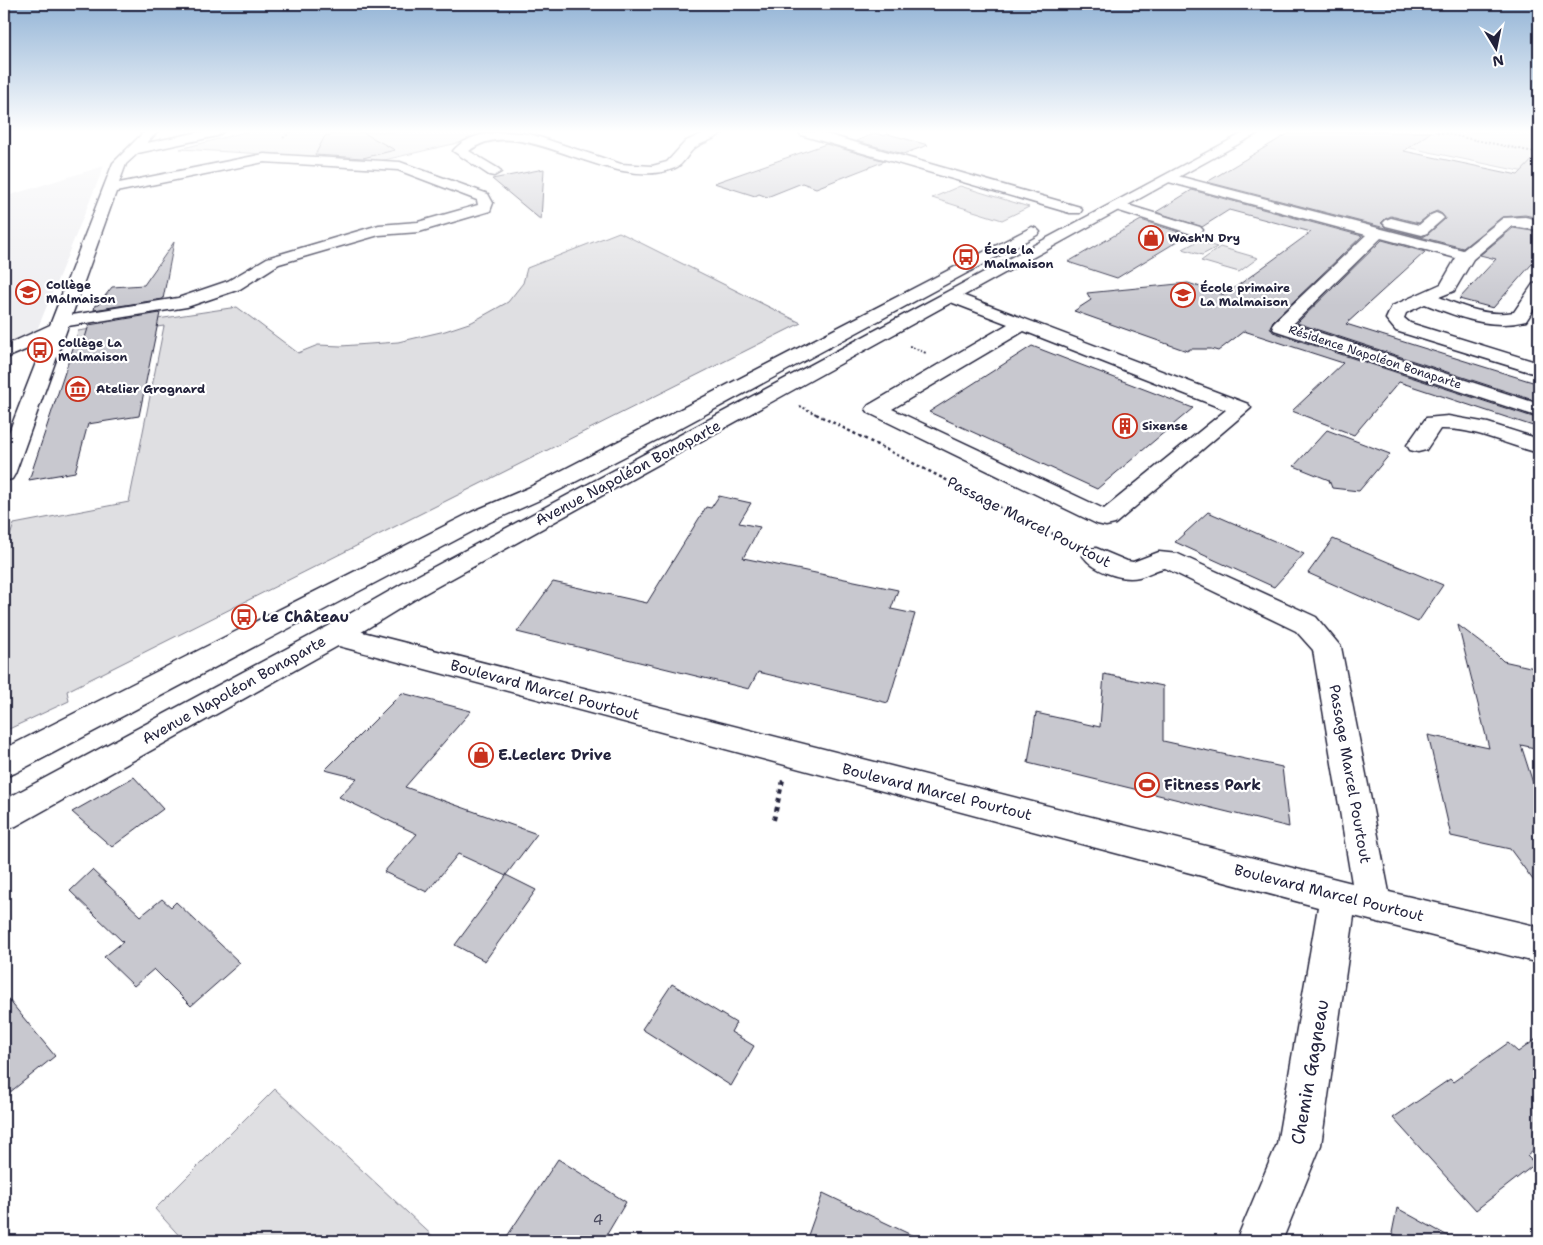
<svg xmlns="http://www.w3.org/2000/svg" width="1543" height="1245" viewBox="0 0 1543 1245" font-family="'Shantell Sans',sans-serif">
  <style>
    .built { fill: #eeeef1 }
    .green { fill: #dfdfe2; stroke: #80808e }
    .building { fill: #c8c8cf; stroke: #22223b; fill-rule: evenodd }
    .lines { fill: none; stroke-linecap: round; stroke-linejoin: round }
    .minor-casing { stroke: #22223b; stroke-width: 3 }
    .major-casing { stroke: #22223b; stroke-width: 3 }
    .path-far2 { stroke: #22223b; stroke-width: 2; stroke-dasharray: 2 2; stroke-linecap: butt }
    .path-far1 { stroke: #22223b; stroke-width: 2.5; stroke-dasharray: 3 3; stroke-linecap: butt }
    .path { stroke: #22223b; stroke-width: 4; stroke-dasharray: 4.5 4.5; stroke-linecap: butt }
    .minor { fill: #fff; fill-rule: evenodd }
    .major { fill: #fff; fill-rule: evenodd }
    .labels { text-anchor: middle; stroke-width: 4.5; stroke-linejoin: round; paint-order: stroke }
    .far-poi-label { font-size: 12px; font-weight: bold; fill: #22223b; stroke: #fff; text-anchor: start }
    .far-street-label { font-size: 12px; fill: #22223b; stroke: #fff }
    .street-label { font-size: 15px; fill: #22223b; stroke: #fff }
    .poi-label { font-size: 15px; font-weight: bold; fill: #22223b; stroke: #fff; text-anchor: start }
    .near-number-label { font-size: 15px; fill: #4c4c60 }
    .near-street-label { font-size: 18px; fill: #22223b; stroke: #fff }
  </style>
  <rect width="100%" height="100%" fill="#fff"/>
  <filter id="ink" filterUnits="userSpaceOnUse"><feTurbulence type="fractalNoise" baseFrequency=".02" numOctaves="2"/><feDisplacementMap in="SourceGraphic" scale="10" xChannelSelector="R" yChannelSelector="G"/><feConvolveMatrix kernelMatrix="1 2 1 2 8 2 1 2 1" color-interpolation-filters="sRGB"/></filter>
  <g filter="url(#ink)">
    <!-- built -->
    <path class="built" d="M104,166L37,330L23,339L4,347V197Z"/>
    <!-- green -->
    <g class="green">
      <path d="M245,132H505L380,161L180,149Z"/>
      <path d="M1334,132H1539V175Z"/>
      <path d="M960,186L1029,207L1002,220L932,198Z"/>
      <path d="M619,232L801,323L67,691L69,701L9,729L4,723V554L14,524L129,502L164,326L76,339L78,331L237,307L298,353L318,345L341,346L398,342L445,331L472,322L508,302L523,283L527,268Z"/>
      <path d="M1198,241L1217,247L1202,255L1183,249Z"/>
      <path d="M1220,247L1258,258L1239,272L1201,261Z"/>
      <path d="M275,1089L438,1241H184L155,1209Z"/>
    </g>
    <!-- building -->
    <g class="building">
      <path d="M343,132H362L395,150L363,158L315,155L325,136Z"/>
      <path d="M1291,132H1431L1404,151L1518,175L1539,153V218L1525,215L1502,217L1463,248L1207,182ZM1437,211L1442,214L1445,219L1428,234L1423,237L1386,228L1381,223L1385,219L1391,216L1419,223L1430,214Z"/>
      <path d="M876,133L884,136L888,134L928,145L903,154L856,141Z"/>
      <path d="M826,144L885,161L816,188L802,183L767,197L759,194L755,196L714,183Z"/>
      <path d="M544,169L541,220L492,179Z"/>
      <path d="M1192,190L1362,236L1273,321L1270,327L1273,332L1539,419V428L1399,382L1354,435L1292,411L1343,363L1244,331L1218,351L1211,349H1190L1187,351L1074,311L1091,300L1087,293L1188,283L1225,295L1311,232L1229,210L1202,227L1156,212Z"/>
      <path d="M1141,220L1188,235L1117,278L1068,262Z"/>
      <path d="M1513,228L1539,232V256L1493,308L1459,299L1496,259L1480,255Z"/>
      <path d="M1382,240L1425,252L1346,324L1539,384V402L1297,323Z"/>
      <path d="M174,242L163,299L94,310L95,305H98L112,287L144,285Z"/>
      <path d="M160,313L139,416L88,424L75,472L29,480L75,342L84,341L89,325Z"/>
      <path d="M1032,346L1193,408L1097,489L929,412Z"/>
      <path d="M1327,430L1390,454L1359,491L1332,488L1329,480L1294,466Z"/>
      <path d="M719,496L751,503L739,523L760,527L743,558L898,590L891,609L915,614L888,703L758,672L749,689L517,632L553,582L647,603L706,507L711,508Z"/>
      <path d="M1208,512L1304,554L1274,587L1175,542Z"/>
      <path d="M1333,539L1443,585L1418,622L1308,573Z"/>
      <path d="M1458,625L1495,653L1503,661L1539,669V749L1521,745L1539,802V888L1510,849L1451,836L1428,735L1489,748Z"/>
      <path d="M1104,674L1163,686V741L1282,767L1289,827L1028,763L1036,713L1100,727Z"/>
      <path d="M402,693L471,711L405,787L537,834L506,875L536,890L485,961L455,945L506,876L458,854L427,892L384,872L417,834L339,797L357,778L325,770Z"/>
      <path d="M134,777L163,809L112,847L72,812Z"/>
      <path d="M92,870L141,916L162,899L171,907L176,902L240,963L191,1006L154,969L134,986L104,957L123,942L70,891Z"/>
      <path d="M672,984L736,1023L731,1032L754,1046L731,1086L642,1029Z"/>
      <path d="M4,994L55,1056L4,1097Z"/>
      <path d="M1539,1037V1146L1527,1156L1535,1164L1476,1210L1393,1118L1450,1079L1453,1082L1508,1043L1518,1052Z"/>
      <path d="M558,1159L626,1202L603,1241H504Z"/>
      <path d="M823,1193L924,1241H806Z"/>
      <path d="M1397,1208L1457,1241H1408L1392,1233Z"/>
    </g>
    <g class="lines">
      <defs>
        <g id="minor">
          <path d="M144,132H157L147,143L199,132H223L217,136L138,153L126,164L119,183L264,154L400,162L488,194L493,203L490,211L419,232L379,235L279,264L240,289L187,307L68,326L15,474L12,479L4,481V445L44,342L4,359V346L50,325L113,163ZM264,162L398,170L477,200L478,205L418,222L379,225L267,258L228,281L178,298L72,315L116,192Z"/>
          <path d="M706,132H722C716,140 704,141 696,147C688,152 684,165 675,168C609,195 521,110 469,151L499,169L501,172L494,176L489,175L453,151C470,130 510,130 533,135L621,164L652,166L667,162L686,141Z"/>
          <path d="M799,132H819L1080,207L1082,210L1080,213H1070L801,135Z"/>
          <path d="M1170,174L1463,250L1503,218L1525,217L1539,220V230L1512,226L1473,259L1454,291L1439,297C1464,307 1487,317 1514,312L1533,284L1539,283V301L1526,321C1491,330 1458,317 1425,304L1406,313L1404,318L1410,323L1539,363V375L1396,331L1386,319L1392,306L1441,284L1456,258L1381,238L1293,324L1539,404V417L1274,330L1272,326L1274,322L1366,235L1165,181L1163,178Z"/>
          <path d="M1118,202L1200,227L1203,230L1200,233L1195,235L1113,209L1111,206L1113,203Z"/>
          <path d="M1436,213L1441,215L1444,218L1427,233L1422,235L1386,226L1383,223L1386,220L1391,218L1419,225L1431,215Z"/>
          <path d="M954,292L1248,404L1251,408L1115,524L1106,526L1097,524L869,413L866,409L869,405L1008,324L948,301L945,297L948,293ZM1024,331L1226,410L1104,509L892,409Z"/>
          <path d="M1448,416L1488,423L1539,439V453C1506,445 1476,428 1440,429L1426,450L1418,452L1410,450L1407,445L1426,418Z"/>
          <path d="M1096,548L1127,561L1133,562L1159,552L1178,554L1316,617L1341,647L1389,892L1539,927V963L1354,916L1321,1145L1282,1241H1236L1277,1144L1318,907L335,645L325,642L321,635L325,628L335,625L1352,883L1313,650L1296,631L1165,568C1156,569 1148,575 1139,577C1122,581 1093,571 1083,556L1087,550Z"/>
        </g>
        <g id="major">
          <path d="M1245,132H1260L420,596L345,642L16,826L4,830V800L325,628L402,584Z"/>
          <path d="M1032,227L1037,229L1040,232L1037,235L680,428L544,498L490,522L15,773L4,777V749L472,512L528,488Z"/>
        </g>
      </defs>
      <!-- minor casing -->
      <use href="#minor" class="minor-casing"/>
      <!-- major casing -->
      <use href="#major" class="major-casing"/>
      <!-- path-far2 -->
      <g class="path-far2">
        <path d="M1437,132L1539,153"/>
        <path d="M283,138L291,132"/>
        <path d="M909,346L926,353"/>
        <path d="M800,406L818,415"/>
      </g>
      <!-- path-far1 -->
      <path class="path-far1" d="M816,414L1071,543"/>
      <!-- path -->
      <path class="path" d="M774,820L783,780"/>
      <!-- minor -->
      <use href="#minor" class="minor"/>
      <!-- major -->
      <use href="#major" class="major"/>
    </g>
  </g>
  <!-- sky -->
  <linearGradient id="sky" x2="0" y2="1"><stop stop-color="#93b4d6"/><stop offset="0.43" stop-color="#fff"/><stop offset="1" stop-color="#fff" stop-opacity="0"/></linearGradient>
  <rect width="1543" height="306" fill="url(#sky)"/>
  <!-- icons -->
  <defs>
    <symbol id="shop-ring" viewBox="-11 -11 22 22"><circle r="9.5" fill="#fff" stroke="#c8321e" stroke-width="1.5"/><path d="M-5-2.5h2.3a2.7 3.5 0 0 1 5.4 0H5L5.5 6h-11ZM-1.5-2.5h3a1.5 2.3 0 0 0-3 0Z" fill="#c8321e"/></symbol>
    <symbol id="bus-ring" viewBox="-11 -11 22 22"><circle r="9.5" fill="#fff" stroke="#c8321e" stroke-width="1.5"/><path d="M-5-6H5V4H4V6H2V4H-2V6H-4V4H-5ZM-3.5-4V0h7V-4ZM-3.5 1.2v1.5H-2V1.2ZM2 1.2v1.5H3.5V1.2Z" fill="#c8321e"/></symbol>
    <symbol id="school-ring" viewBox="-11 -11 22 22"><circle r="9.5" fill="#fff" stroke="#c8321e" stroke-width="1.5"/><path d="M0-5L7-2L0 1L-7-2ZM-4 1L0 2.5L4 1V4Q0 6-4 4Z" fill="#c8321e"/></symbol>
    <symbol id="museum-ring" viewBox="-11 -11 22 22"><circle r="9.5" fill="#fff" stroke="#c8321e" stroke-width="1.5"/><path d="M0-6L6-3V-2H-6V-3ZM-5-1h2V3h-2ZM-1-1h2V3h-2ZM3-1h2V3H3ZM-6 4H6V6H-6Z" fill="#c8321e"/></symbol>
    <symbol id="building-ring" viewBox="-11 -11 22 22"><circle r="9.5" fill="#fff" stroke="#c8321e" stroke-width="1.5"/><path d="M-4-6H4V6H1V3H-1V6H-4ZM-2.5-4.3h1.7v1.8h-1.7ZM.8-4.3h1.7v1.8H.8ZM-2.5-1h1.7V.8h-1.7ZM.8-1h1.7V.8H.8Z" fill="#c8321e"/></symbol>
    <symbol id="stadium-ring" viewBox="-11 -11 22 22"><circle r="9.5" fill="#fff" stroke="#c8321e" stroke-width="1.5"/><path d="M0-5a6.5 5 0 1 0 0 10a6.5 5 0 1 0 0-10ZM-3.5-1.8h7v3.6h-7Z" fill="#c8321e"/></symbol>
  </defs>
  <g fill-rule="evenodd">
    <use href="#shop-ring" x="1137" y="224" width="28" height="28"/>
    <use href="#bus-ring" x="952" y="243" width="28" height="28"/>
    <use href="#school-ring" x="14" y="278" width="28" height="28"/>
    <use href="#school-ring" x="1169" y="281" width="28" height="28"/>
    <use href="#bus-ring" x="26" y="336" width="28" height="28"/>
    <use href="#museum-ring" x="64" y="375" width="28" height="28"/>
    <use href="#building-ring" x="1111" y="412" width="28" height="28"/>
    <use href="#bus-ring" x="230" y="603" width="28" height="28"/>
    <use href="#shop-ring" x="467" y="741" width="28" height="28"/>
    <use href="#stadium-ring" x="1133" y="771" width="28" height="28"/>
  </g>
  <g class="labels">
    <!-- far-poi labels -->
    <g class="far-poi-label">
      <text x="1168" y="242">Wash'N Dry</text>
      <text x="984" y="254">École la<tspan x="984" dy="14">Malmaison</tspan></text>
      <text x="46" y="289">Collège<tspan x="46" dy="14">Malmaison</tspan></text>
      <text x="1200" y="292">École primaire<tspan x="1200" dy="14">La Malmaison</tspan></text>
      <text x="58" y="347">Collège La<tspan x="58" dy="14">Malmaison</tspan></text>
      <text x="96" y="393">Atelier Grognard</text>
      <text x="1142" y="430">Sixense</text>
    </g>
    <!-- far-street labels -->
    <g class="far-street-label">
      <text transform="translate(1375 357) rotate(18)" y="4">Résidence Napoléon Bonaparte</text>
    </g>
    <!-- street labels -->
    <g class="street-label">
      <text transform="translate(628 473) rotate(-28)" y="5">Avenue Napoléon Bonaparte</text>
      <text transform="translate(1029 522) rotate(27)" y="5">Passage Marcel Pourtout</text>
      <text transform="translate(234 690) rotate(-29)" y="5">Avenue Napoléon Bonaparte</text>
      <text transform="translate(545 690) rotate(15)" y="5">Boulevard Marcel Pourtout</text>
      <text transform="translate(1350 774) rotate(80)" y="5">Passage Marcel Pourtout</text>
      <text transform="translate(937 792) rotate(14)" y="5">Boulevard Marcel Pourtout</text>
      <text transform="translate(1329 893) rotate(14)" y="5">Boulevard Marcel Pourtout</text>
    </g>
    <!-- poi labels -->
    <g class="poi-label">
      <text x="262" y="622">Le Château</text>
      <text x="498" y="760">E.Leclerc Drive</text>
      <text x="1164" y="790">Fitness Park</text>
    </g>
    <!-- near-number labels -->
    <g class="near-number-label">
      <text x="598" y="1225">4</text>
    </g>
    <!-- near-street labels -->
    <g class="near-street-label">
      <text transform="translate(1310 1072) rotate(-80)" y="6">Chemin Gagneau</text>
    </g>
  </g>
  <!-- margin -->
  <rect width="1543" height="1245" fill="none" stroke="#fff" stroke-width="20"/>
  <rect x="10" y="10" width="1523" height="1225" fill="none" stroke="#22223b" stroke-width="2" filter="url(#ink)"/>
  <!-- north arrow -->
  <g transform="translate(1496 48) rotate(170)" stroke="#ffffff" stroke-width="4" paint-order="stroke">
  <path d="M0-4L9 19L0 12L-9 19Z" fill="#22223b"/>
  <text y="-8" font-size="14" font-weight="bold" text-anchor="middle" fill="#22223b">N</text>
  </g>
</svg>
